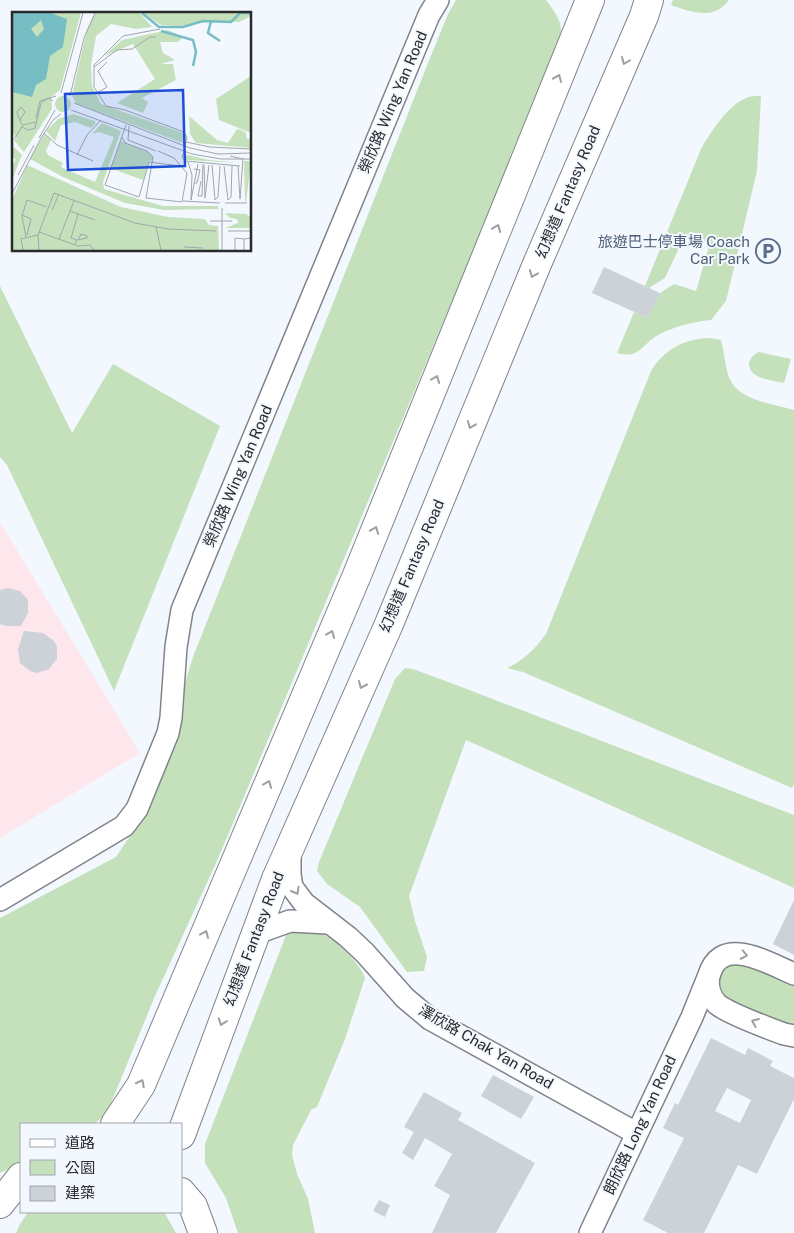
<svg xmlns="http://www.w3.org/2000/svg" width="794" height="1233" viewBox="0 0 794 1233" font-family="'Public Sans','Noto Sans TC',sans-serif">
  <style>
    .industrial { fill: #fde7ec }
    .green { fill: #c4e1bb }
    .building { fill: #cdd2d9; fill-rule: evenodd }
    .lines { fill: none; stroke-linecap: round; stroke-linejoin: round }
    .minor-casing { stroke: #80848a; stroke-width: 24 }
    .major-casing { stroke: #80848a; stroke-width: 30 }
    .minor { stroke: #fff; stroke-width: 21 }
    .major { stroke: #fff; stroke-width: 28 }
    .oneway { stroke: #9e9fa0 }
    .labels { text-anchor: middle; stroke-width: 4; stroke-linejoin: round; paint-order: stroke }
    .street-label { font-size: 15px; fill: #282a2c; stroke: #f3f8ff }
    .service-label { font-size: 15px; fill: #4e5e75; stroke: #f3f8ff; text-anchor: end }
    .inset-river { fill: none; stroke: #77bdc4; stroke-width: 2.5 }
    .inset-road { fill: none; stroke: #a2a6ab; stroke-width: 1 }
    .view { fill: #1d4ed8; fill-opacity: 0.15; stroke: #1d4ed8; stroke-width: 2.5 }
    .inset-edge { fill: none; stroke: #282a2c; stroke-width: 2.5 }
  </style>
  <rect width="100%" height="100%" fill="#f3f8ff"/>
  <!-- industrial -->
  <path class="industrial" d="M0,522L140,753L0,838Z"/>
  <!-- green -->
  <g class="green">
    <path d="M456,0H546C561,20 564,25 558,49L217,861L155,996L107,1113L94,1124H21V1164L0,1173V918L116,857L143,816L193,657L428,63L448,14Z"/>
    <path d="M673,0H729C714,21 691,12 671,5Z"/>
    <path d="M761,96L757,171L726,301L711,320C693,322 675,326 658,335C642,344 639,360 617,353L634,312L648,318L660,293L674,284L696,291L710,243L685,235L665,278L649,288L645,286L701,149C710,133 728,105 746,98C750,96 757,96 761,96Z"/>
    <path d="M0,286L72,433L113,364L220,426L114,691L7,465L0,457Z"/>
    <path d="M710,338L721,340C724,351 725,364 728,375C737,401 771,403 794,410V784L792,788L523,672L507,668C524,660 535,649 546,634L651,371C665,349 683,339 710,338Z"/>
    <path d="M759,352L791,359L784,383C774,381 749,379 749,364C750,358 754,354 759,352Z"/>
    <path d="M405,668L413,669L459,686L794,815V888L466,740L409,896L415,921L427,957L424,971L407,972L360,907L327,884L317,871L319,862L395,679Z"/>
    <path d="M288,930C299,930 312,929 323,934C337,941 360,963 365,978L345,1039L317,1107L311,1110L293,1145L292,1155L297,1174L308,1199L315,1233H238L226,1198L205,1163V1144Z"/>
    <path d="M732,960L794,980V1031L727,1005L714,981Z"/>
    <path d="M28,1212H164L176,1233H16L19,1226Z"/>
  </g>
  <!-- building -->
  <g class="building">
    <path d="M604,267L660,293L648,318L592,293Z"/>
    <path d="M8,588L20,591L28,600V613L21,626H7L0,624V590Z"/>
    <path d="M24,631L43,633L53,640L57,646V659L49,669L37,673L30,671L20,663L18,649Z"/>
    <path d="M794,900V955L773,944Z"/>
    <path d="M711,1038L745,1055L748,1048L773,1061L770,1066L794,1078V1099L757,1174L738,1165L704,1233H668L643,1220L684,1138L663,1128L675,1103L678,1105ZM727,1088L751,1100L740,1123L715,1111Z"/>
    <path d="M493,1075L534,1097L521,1119L481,1096Z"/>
    <path d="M424,1092L462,1113L458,1120L535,1163L496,1233H432L450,1195L434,1186L452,1154L425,1138L413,1160L402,1153L414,1132L404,1127Z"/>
    <path d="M379,1200L390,1205L385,1217L373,1211Z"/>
  </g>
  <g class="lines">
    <defs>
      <g id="minor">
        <path d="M290,852V874L292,887L304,903L348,937L365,953L405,998L430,1019L636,1133"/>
        <path d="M0,900L124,826L137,809L168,733L171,718L176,647L182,610L429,15L438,0"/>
        <path d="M254,934L290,921L328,923"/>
        <path d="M794,974C770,964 720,933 709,976C707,986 710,997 717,1004C729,1014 768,1028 784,1034L794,1036"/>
        <path d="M590,1233L692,1017L711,970"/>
      </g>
      <g id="major">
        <path d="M115,1124L141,1085L234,865L357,575L590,0"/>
        <path d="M181,1135L276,879L389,624L537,264L644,16L649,0"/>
        <path d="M181,1192L193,1206L203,1233"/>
        <path d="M0,1204L21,1177"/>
      </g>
    </defs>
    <!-- minor casing -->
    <use href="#minor" class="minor-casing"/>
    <!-- major casing -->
    <use href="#major" class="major-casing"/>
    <!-- minor -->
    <use href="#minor" class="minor"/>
    <!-- major -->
    <use href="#major" class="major"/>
  </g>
  <!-- one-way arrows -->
  <defs><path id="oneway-chevron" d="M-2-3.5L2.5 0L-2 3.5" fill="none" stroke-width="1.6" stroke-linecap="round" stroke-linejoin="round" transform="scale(1.25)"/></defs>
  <g class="oneway">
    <use href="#oneway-chevron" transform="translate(625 61) rotate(113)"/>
    <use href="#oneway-chevron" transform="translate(558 78) rotate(-68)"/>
    <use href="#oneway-chevron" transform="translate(497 228) rotate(-68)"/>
    <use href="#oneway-chevron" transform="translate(533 274) rotate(112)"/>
    <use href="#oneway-chevron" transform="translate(436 379) rotate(-68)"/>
    <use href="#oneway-chevron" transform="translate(471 425) rotate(112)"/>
    <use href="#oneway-chevron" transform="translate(375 530) rotate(-68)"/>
    <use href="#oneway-chevron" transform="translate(331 634) rotate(-67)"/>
    <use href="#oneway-chevron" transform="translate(362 685) rotate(114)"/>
    <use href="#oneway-chevron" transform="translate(268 784) rotate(-67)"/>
    <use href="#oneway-chevron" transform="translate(296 891) rotate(60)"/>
    <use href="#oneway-chevron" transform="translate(205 934) rotate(-67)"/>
    <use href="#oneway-chevron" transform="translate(744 955) rotate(12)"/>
    <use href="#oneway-chevron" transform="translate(222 1022) rotate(110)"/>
    <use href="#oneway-chevron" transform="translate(755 1022) rotate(-157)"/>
    <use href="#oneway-chevron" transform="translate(141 1083) rotate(-63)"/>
  </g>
  <!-- icons -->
  <defs>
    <symbol id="parking-ring" viewBox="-11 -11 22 22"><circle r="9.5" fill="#f3f8ff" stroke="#5c6f8a" stroke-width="1.5"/><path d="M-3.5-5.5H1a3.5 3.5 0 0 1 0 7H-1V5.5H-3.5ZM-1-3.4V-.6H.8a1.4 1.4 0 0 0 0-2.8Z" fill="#5c6f8a"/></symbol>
  </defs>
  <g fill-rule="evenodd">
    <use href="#parking-ring" x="754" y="237" width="28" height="28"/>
  </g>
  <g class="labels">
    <!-- street labels -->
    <g class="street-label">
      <text transform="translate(393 102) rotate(-67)" y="5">榮欣路 Wing Yan Road</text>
      <text transform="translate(568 192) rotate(-67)" y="5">幻想道 Fantasy Road</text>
      <text transform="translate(238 476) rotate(-67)" y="5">榮欣路 Wing Yan Road</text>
      <text transform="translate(412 566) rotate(-67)" y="5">幻想道 Fantasy Road</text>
      <text transform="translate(254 939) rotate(-69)" y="5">幻想道 Fantasy Road</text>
      <text transform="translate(486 1047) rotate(30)" y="5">澤欣路 Chak Yan Road</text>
      <text transform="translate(640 1125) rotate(-65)" y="5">朗欣路 Long Yan Road</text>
    </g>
    <!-- service labels -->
    <g class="service-label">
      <text x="750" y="247">旅遊巴士停車場 Coach<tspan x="750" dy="17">Car Park</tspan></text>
    </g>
  </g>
  <!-- overview -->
  <g transform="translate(12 12)">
    <rect width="239" height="239" fill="#f3f8ff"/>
    <path d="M0,1H69L48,78L39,85L40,97L12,140L0,126L5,127L0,119ZM83,1H128L140,15L124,17L99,12L84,24L79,53L80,74L89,92L171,121L174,125L171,131L65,92L62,88L60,83L75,17ZM131,1H239V4L227,10L193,8L170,14L149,13ZM156,18L171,25L166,30H148L151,41L163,48L149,52H161L164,68L130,86L136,90L131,101L105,91L143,67L121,32L92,44L110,28ZM239,64V121L207,108L204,87ZM43 92a8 8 0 1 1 16 0a8 8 0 1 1-16 0ZM61,102L83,109V112L79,116L63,110L49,113L43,129L34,119L46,107ZM177,104L205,128L216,131L225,117L229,118L234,121L235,127H239V136L184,131L178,122ZM90,111L109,119L91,170L92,177L151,194H206L207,201L206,197L152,198L113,191L51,165L18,147L32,122L39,128L34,139L36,143L51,151L49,155L83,170L102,125L87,120L80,122ZM109,129L138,141L141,148L137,149L131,168L98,156ZM0,133L10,143L0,168V153L4,148L0,144ZM172,142L197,148L230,151L174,148ZM232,149H239L234,190L233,189ZM15,153L109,195L156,205L193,207L197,213L206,214L207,238H0V188ZM213,201L234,202L239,206V216H213L226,211L225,207L218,206Z" fill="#c4e1bb"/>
    <path d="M0,1H39L55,7L51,35L38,44L34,67L24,73L20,85L0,80ZM29,8L32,17L25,25L19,17Z" fill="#77bdc4" fill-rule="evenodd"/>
    <path class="inset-river" d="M130,1L147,15H171L191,9L219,10L228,1H239M199,9L196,21L208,29M149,19L181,28L184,40L181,54"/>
    <path class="inset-road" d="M148,17L111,24L82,53V75L94,94L113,98L172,120L175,125L173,134M82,55L105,38L120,37L138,25H144M49,81L71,1M85,81L95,75L86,59L95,50M58,84L72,26L83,1M62,91L178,136L206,142L239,141M59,98L180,142L209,147H239M24,106L28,89L44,84M8,108L13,100L9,95L5,100L6,104L8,108L9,111L11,113L24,110M114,113L93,173L127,185L137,150L168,154M117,114L116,128L144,139M10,115L16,118L23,116L29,91L36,86L41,89M32,121L45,133L81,149M110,125L113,131L135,139L141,145L134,186L170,190L175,161L162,146L146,139M3,126L11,113M27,126L43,98M174,130L198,135L239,137M173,138L170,145L173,149L228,154M65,143L75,123L88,109M218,144L231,147L228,187L226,154M176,150L180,163L179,188L186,152M192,153L193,186L197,153M200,153L203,188L206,185L208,154M212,154L216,188L219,185L220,154M239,155V189M182,157L188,158L185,171H182M6,163L22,133M189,169L186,184H190M0,182L29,126L41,108L49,102M190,184L191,152M171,189L208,191M213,191H235M210,196V238M40,198L47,182M58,199L83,208M10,203L19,207L15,223M198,209H220M144,215L149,238M216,219H239M27,220L66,234L78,233L82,238M69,222L75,224V226L66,228ZM14,225L10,204L15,188L35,195M47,227L62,189M63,232L65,228L59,226L66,202M172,235L191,236M11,238L9,227L26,223M27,238L26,223L42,181L123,211L156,217L204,219M223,238V226L232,227M232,238V227L239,226"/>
    <path class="view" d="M171,78L173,154L56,158L53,82Z"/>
    <rect width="239" height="239" class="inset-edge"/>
  </g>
  <!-- legend -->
  <rect x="20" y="1123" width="162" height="90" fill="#f3f8ff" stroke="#a2a6ab"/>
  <rect x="30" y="1139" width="25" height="8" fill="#ffffff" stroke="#a2a6ab"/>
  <text x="65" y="1148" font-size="15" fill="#282a2c">道路</text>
  <rect x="30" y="1160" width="25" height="15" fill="#c4e1bb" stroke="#a2a6ab"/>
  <text x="65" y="1173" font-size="15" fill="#282a2c">公園</text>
  <rect x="30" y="1186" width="25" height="15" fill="#cdd2d9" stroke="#a2a6ab"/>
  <text x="65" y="1198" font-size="15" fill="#282a2c">建築</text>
</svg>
